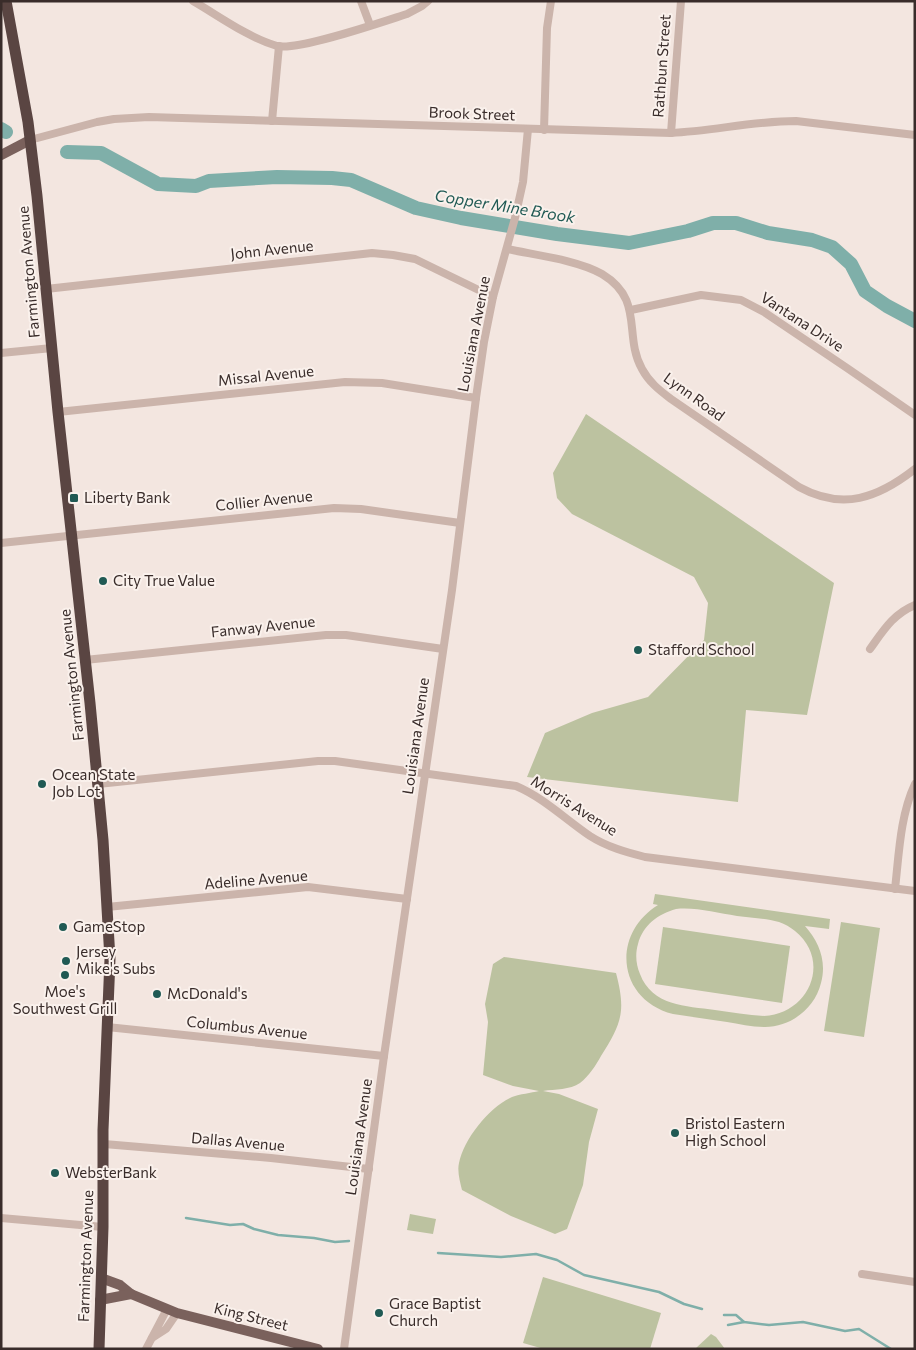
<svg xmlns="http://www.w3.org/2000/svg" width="916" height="1350" viewBox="0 0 916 1350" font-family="Commissioner,sans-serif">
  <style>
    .green { fill: #bcc2a0; fill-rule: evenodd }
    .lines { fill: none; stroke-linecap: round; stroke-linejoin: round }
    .stream { stroke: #7fafa9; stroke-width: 2.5 }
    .river { stroke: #7fafa9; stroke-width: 14 }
    .minor { stroke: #cbb4ab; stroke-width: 8 }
    .major { stroke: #7a615c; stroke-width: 10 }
    .highway { stroke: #5a4542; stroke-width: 11 }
    .poi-dot { fill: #205a54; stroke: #faf1ec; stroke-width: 2 }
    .labels { text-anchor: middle; stroke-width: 4; stroke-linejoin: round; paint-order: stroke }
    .street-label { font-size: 15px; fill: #392c2a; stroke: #faf1ec }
    .poi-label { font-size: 15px; fill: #392c2a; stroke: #faf1ec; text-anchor: start }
    .water-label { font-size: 16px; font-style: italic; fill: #205a54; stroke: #faf1ec }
  </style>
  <rect width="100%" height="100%" fill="#f3e6e0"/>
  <!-- green -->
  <g class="green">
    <path d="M586,414L834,583L807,715L746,710L738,802L527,777L545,733L592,713L648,697L704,640L708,603L694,577L572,514L557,498L553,473Z"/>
    <path d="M655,894L830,919L829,929L805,926C819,942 827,961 821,983C815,1008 791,1027 765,1027C752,1027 739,1024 727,1022C709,1019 691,1017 673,1014C618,1000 610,935 658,905L653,904ZM676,909C696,907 717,913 737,916C751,918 765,918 779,922C785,924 790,927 795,931C832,961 809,1014 764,1016C748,1015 731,1012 715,1010C686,1006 652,1006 640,974C636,965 635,954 638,944C643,925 658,914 676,909Z"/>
    <path d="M841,922L880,928L864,1037L824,1031Z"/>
    <path d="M663,927L790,946L782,1003L655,984Z"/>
    <path d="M504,957L616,973C626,1011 622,1023 601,1056C596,1065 589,1076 580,1083C570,1090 555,1089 543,1091L559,1094L598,1109L589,1142L583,1185L567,1229L555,1234L511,1216L462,1190C460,1182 457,1171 459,1163C464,1139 489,1107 512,1097C520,1094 531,1093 539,1091L513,1086L483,1075L488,1022L485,1004L493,964Z"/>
    <path d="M410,1214L436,1219L433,1234L407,1230Z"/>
    <path d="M543,1277L661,1313L650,1349H544L523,1343Z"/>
    <path d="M711,1334L716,1337L725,1349H695Z"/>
  </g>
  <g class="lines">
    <!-- stream -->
    <g class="stream">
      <path d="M186,1218L230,1225L243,1224L254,1229L278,1235L314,1238L335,1242L349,1241"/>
      <path d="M438,1253L501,1257L536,1254L557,1260L584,1275L659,1292L684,1304L702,1309"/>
      <path d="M724,1315H736L744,1322L769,1325L803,1322L845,1331L859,1329L891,1349"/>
      <path d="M728,1325L744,1322"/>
    </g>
    <!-- river -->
    <g class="river">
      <path d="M1,129L6,132"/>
      <path d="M67,152L101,153L158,184L196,186L209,181L277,177L332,178L351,180L416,208L461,218L557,234L629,243L688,231L713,223H736L768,233L812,240L832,247L851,264L865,291L887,306L915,321"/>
    </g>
    <!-- minor -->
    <g class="minor">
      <path d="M193,1C219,16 247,37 277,46C298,51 382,22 407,14L422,6L428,1"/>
      <path d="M361,1L370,25"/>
      <path d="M272,121L279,46"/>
      <path d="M544,130L547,28L551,1"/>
      <path d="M671,133L681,1"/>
      <path d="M30,140L97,122L114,119L149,117L671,133C713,131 754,121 796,121L915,135"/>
      <path d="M507,249C535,255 578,260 602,274C645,300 623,335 642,369C649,382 659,390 671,399L799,487C843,511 878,498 915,469"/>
      <path d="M46,289L372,253L393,255L415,259L493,297"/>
      <path d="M631,310L701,295L741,300L764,312L847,368L915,415"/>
      <path d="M1,353L52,348"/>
      <path d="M58,412L345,382L382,383L476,398"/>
      <path d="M1,543L334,508L361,509L460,523"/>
      <path d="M870,649C883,631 893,614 915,605"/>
      <path d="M85,660L326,635H346L443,649"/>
      <path d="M98,784L318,761H335L516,786C544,798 565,819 590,836C607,847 626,852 645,857L915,891"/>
      <path d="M895,889C899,854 900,816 915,784"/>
      <path d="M107,907L308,887L407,899"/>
      <path d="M107,1027L384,1056"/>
      <path d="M104,1144L271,1158L369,1169"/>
      <path d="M1,1218L103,1227"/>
      <path d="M862,1274L915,1282"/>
      <path d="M152,1338L166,1329L177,1313"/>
      <path d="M146,1349L167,1309"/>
      <path d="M344,1349L384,1056L452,590L476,398L484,342L493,297L515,218L523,182L528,129"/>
    </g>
    <!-- major -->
    <g class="major">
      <path d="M1,155L30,140"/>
      <path d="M101,1278L120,1285L131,1294L177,1313L318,1349"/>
      <path d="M100,1300L131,1294"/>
    </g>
    <!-- highway -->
    <path class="highway" d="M6,1L28,122L37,196L58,412L90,703L103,840L110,959L103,1130V1227L99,1349"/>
  </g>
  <!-- markers -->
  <g class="poi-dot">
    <rect x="69" y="493" width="10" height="10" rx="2.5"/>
    <circle cx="103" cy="581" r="5"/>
    <circle cx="638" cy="650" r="5"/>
    <circle cx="42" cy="784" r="5"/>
    <circle cx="63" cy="927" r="5"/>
    <circle cx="66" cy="961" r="5"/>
    <circle cx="65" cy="975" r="5"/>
    <circle cx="157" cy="994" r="5"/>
    <circle cx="675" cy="1133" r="5"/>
    <circle cx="55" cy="1173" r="5"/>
    <circle cx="379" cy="1313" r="5"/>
  </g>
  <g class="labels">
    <!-- street labels -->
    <g class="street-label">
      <text transform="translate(662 66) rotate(-86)" y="5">Rathbun Street</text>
      <text transform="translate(472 114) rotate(2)" y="5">Brook Street</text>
      <text transform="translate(272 250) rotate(-6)" y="5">John Avenue</text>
      <text transform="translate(29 272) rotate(-95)" y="5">Farmington Avenue</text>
      <text transform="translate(802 322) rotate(33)" y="5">Vantana Drive</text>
      <text transform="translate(474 334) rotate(-79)" y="5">Louisiana Avenue</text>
      <text transform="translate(266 376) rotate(-6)" y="5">Missal Avenue</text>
      <text transform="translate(694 397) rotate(36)" y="5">Lynn Road</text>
      <text transform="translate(264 501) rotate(-6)" y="5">Collier Avenue</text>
      <text transform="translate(263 627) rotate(-6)" y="5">Fanway Avenue</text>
      <text transform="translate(72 675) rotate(-96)" y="5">Farmington Avenue</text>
      <text transform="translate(416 736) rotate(-82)" y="5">Louisiana Avenue</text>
      <text transform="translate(574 806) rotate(32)" y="5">Morris Avenue</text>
      <text transform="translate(256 880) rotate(-5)" y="5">Adeline Avenue</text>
      <text transform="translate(247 1028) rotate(6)" y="5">Columbus Avenue</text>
      <text transform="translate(359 1137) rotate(-82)" y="5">Louisiana Avenue</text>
      <text transform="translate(238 1142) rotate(5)" y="5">Dallas Avenue</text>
      <text transform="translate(86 1256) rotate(-88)" y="5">Farmington Avenue</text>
      <text transform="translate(251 1317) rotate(14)" y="5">King Street</text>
    </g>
    <!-- poi labels -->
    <g class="poi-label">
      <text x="84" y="503">Liberty Bank</text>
      <text x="113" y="586">City True Value</text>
      <text x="648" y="655">Stafford School</text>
      <text x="52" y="780">Ocean State<tspan x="52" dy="17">Job Lot</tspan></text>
      <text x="73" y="932">GameStop</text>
      <text x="76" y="957">Jersey<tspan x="76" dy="17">Mike's Subs</tspan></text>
      <text x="65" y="997" text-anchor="middle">Moe's<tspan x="65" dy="17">Southwest Grill</tspan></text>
      <text x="167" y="999">McDonald's</text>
      <text x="685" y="1129">Bristol Eastern<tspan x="685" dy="17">High School</tspan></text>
      <text x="65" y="1178">WebsterBank</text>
      <text x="389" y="1309">Grace Baptist<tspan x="389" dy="17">Church</tspan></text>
    </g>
    <!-- water labels -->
    <g class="water-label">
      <text transform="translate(505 206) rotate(9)" y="6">Copper Mine Brook</text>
    </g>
  </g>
  <!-- border -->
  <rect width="916" height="1350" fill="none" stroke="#392c2a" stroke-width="5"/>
</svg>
